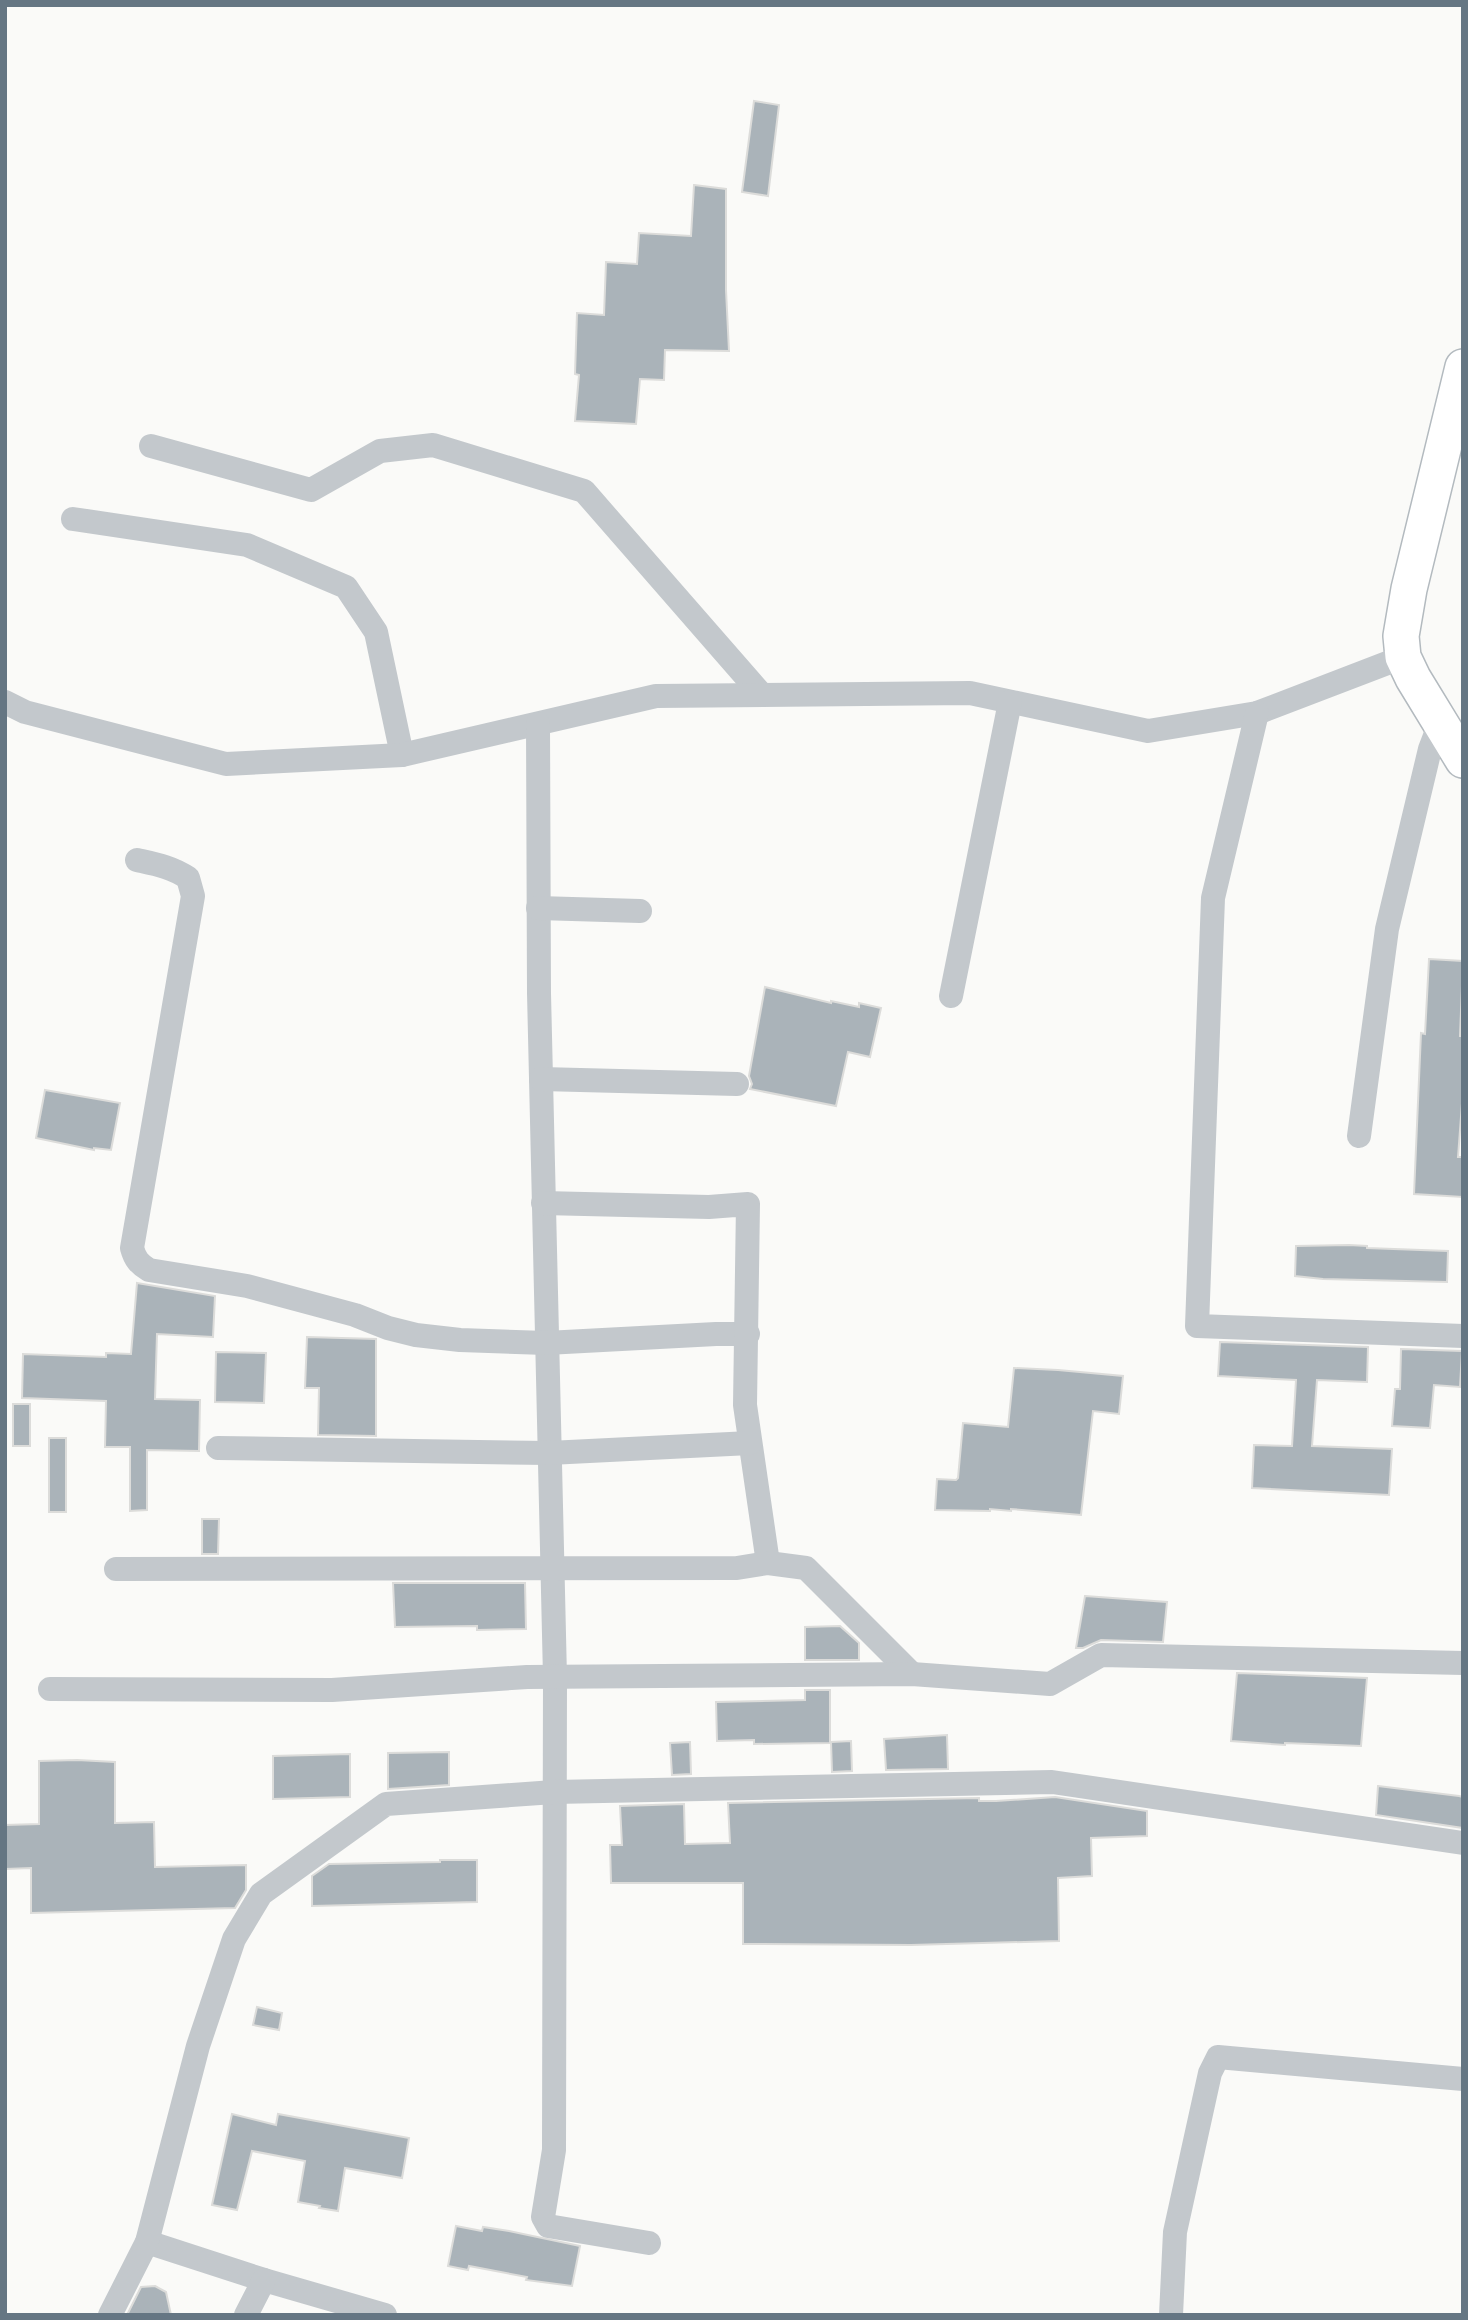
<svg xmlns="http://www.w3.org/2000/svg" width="1468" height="2320" viewBox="0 0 1468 2320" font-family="Roboto,sans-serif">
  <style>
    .building { fill: #aab3b9; stroke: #dcdcda; stroke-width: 2 }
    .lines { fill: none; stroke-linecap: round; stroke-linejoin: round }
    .secondary-casing { stroke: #b3babf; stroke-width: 38 }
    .street { stroke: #c3c8cc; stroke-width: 24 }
    .secondary { stroke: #fff; stroke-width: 35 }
  </style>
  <rect width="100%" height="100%" fill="#fafaf8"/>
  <!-- building -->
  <g class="building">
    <path d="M754,101L779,105L768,196L742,192Z"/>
    <path d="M694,185L726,189V290L729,351L665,350L664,380L640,379L636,424L575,421L579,375L575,374L577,313L604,315L606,262L637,264L639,233L691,236Z"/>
    <path d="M1429,959L1463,961L1460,1036H1463V1090L1458,1157H1463V1197L1414,1194L1421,1033L1425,1034Z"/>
    <path d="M765,987L831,1003V1001L859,1007V1003L881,1008L870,1057L848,1052L836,1106L750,1089L752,1084L749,1076Z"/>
    <path d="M45,1090L120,1103L111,1150L94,1148V1150L36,1138Z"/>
    <path d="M1349,1245L1367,1246V1248L1448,1251L1447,1282L1323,1279L1295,1276L1296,1246Z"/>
    <path d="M137,1283L215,1296L213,1337L157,1334L155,1399L200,1400L199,1451L147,1450V1510L130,1511V1447H105L106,1401L22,1398L23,1354L106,1357V1353L131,1354Z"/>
    <path d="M307,1337L376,1339V1436L318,1435L319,1388H305Z"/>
    <path d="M1220,1342L1368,1347L1367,1382L1317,1380L1312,1446L1392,1449L1389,1495L1252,1488L1254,1445L1292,1446L1296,1380L1218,1376Z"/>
    <path d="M1401,1349L1462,1351L1460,1387L1434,1385L1430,1428L1392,1426L1395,1389H1400Z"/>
    <path d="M216,1352L266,1353L264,1403L215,1402Z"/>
    <path d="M1014,1368L1058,1370L1123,1376L1119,1414L1093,1411L1081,1515L1011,1509V1511L990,1509V1511L935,1510L937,1479L956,1480L958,1478L963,1423L1008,1427Z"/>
    <rect x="13" y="1404" width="17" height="42"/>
    <rect x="49" y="1438" width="17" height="74"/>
    <path d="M202,1519H219L218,1554H202Z"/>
    <path d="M393,1583H525L526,1629L477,1630V1626L395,1627Z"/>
    <path d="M1085,1596L1167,1602L1163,1642L1101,1640L1083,1648H1076Z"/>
    <path d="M840,1626L859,1643V1660H805V1627Z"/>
    <path d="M1237,1673L1367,1678L1361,1746L1285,1743V1745L1231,1741Z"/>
    <path d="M805,1690H830V1743L754,1744V1740L717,1741L716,1702L805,1700Z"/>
    <path d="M947,1735L948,1769L886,1770L884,1739Z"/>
    <path d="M851,1741L852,1771L832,1772L831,1742Z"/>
    <path d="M690,1742L691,1774L672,1775L670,1743Z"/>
    <path d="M449,1752V1785L388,1789V1753Z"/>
    <path d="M350,1754V1797L273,1799V1756Z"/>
    <path d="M77,1760L115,1762V1823L154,1822L155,1867L246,1865V1890L235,1908L31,1913V1868L5,1869V1825L39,1824V1761Z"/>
    <path d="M1378,1786L1459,1796L1463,1797V1828L1376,1815Z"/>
    <path d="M1055,1797L1147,1811V1836L1091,1838L1092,1876L1058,1878L1059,1941L911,1945L743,1944V1883H611L610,1845H622L620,1806L684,1804L685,1844L730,1843L728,1803L979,1798V1801H996Z"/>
    <path d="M440,1860H477V1902L312,1906V1876L329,1864L440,1862Z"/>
    <path d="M257,2007L282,2013L279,2030L253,2025Z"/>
    <path d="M232,2114L276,2125L278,2114L409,2138L402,2178L345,2168L338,2211L319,2208L320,2206L298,2202L305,2161L252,2151L237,2210L212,2205Z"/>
    <path d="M456,2226L482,2231L483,2227L509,2231L580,2246L572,2286L526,2280L527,2277L469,2266L468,2270L448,2266Z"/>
    <path d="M155,2286L166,2292L171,2315H127L141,2287Z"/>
  </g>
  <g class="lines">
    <defs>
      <path id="secondary" d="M1463,367L1409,589L1401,636L1403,657L1413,678L1463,760"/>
    </defs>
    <!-- secondary casing -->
    <use href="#secondary" class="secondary-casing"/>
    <!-- street -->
    <g class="street">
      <path d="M151,446L311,490L380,451L433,445L584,491L762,695"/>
      <path d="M73,519L247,545L346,587L376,632L402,755"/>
      <path d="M5,702L25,712L226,764L402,755L656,696L970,693L1148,731L1257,713L1403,657"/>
      <path d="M1257,713L1213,898L1197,1326L1463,1336"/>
      <path d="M538,724L539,993L555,1677L554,2150L543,2217L548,2226L649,2243"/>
      <path d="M137,860C155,864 172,867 188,878L193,896L132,1248C135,1259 139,1264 149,1270L247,1286L355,1315L388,1328L416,1335L460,1340L546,1343L716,1334H748"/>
      <path d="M538,908L640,911"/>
      <path d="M951,996L1010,702"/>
      <path d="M541,1079L737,1084"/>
      <path d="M1359,1136L1387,929L1430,749L1440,723"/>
      <path d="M543,1203L709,1207L748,1204L745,1405L768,1563"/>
      <path d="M218,1448L549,1453L750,1443"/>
      <path d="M116,1569L737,1568L768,1563L806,1568L912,1674"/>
      <path d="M50,1689L332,1690L527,1677L912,1674L1050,1684L1101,1655L1463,1663"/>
      <path d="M147,2242L264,2280L385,2315"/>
      <path d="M110,2315L147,2242L198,2046L234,1939L261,1894L386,1804L554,1792L1052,1782L1463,1843"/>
      <path d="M246,2315L264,2280"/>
      <path d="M1171,2315L1175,2232L1210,2073L1218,2057L1463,2079"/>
    </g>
    <!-- secondary -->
    <use href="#secondary" class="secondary"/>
  </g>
  <!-- border -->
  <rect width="1468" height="2320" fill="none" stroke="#657683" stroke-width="14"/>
</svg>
